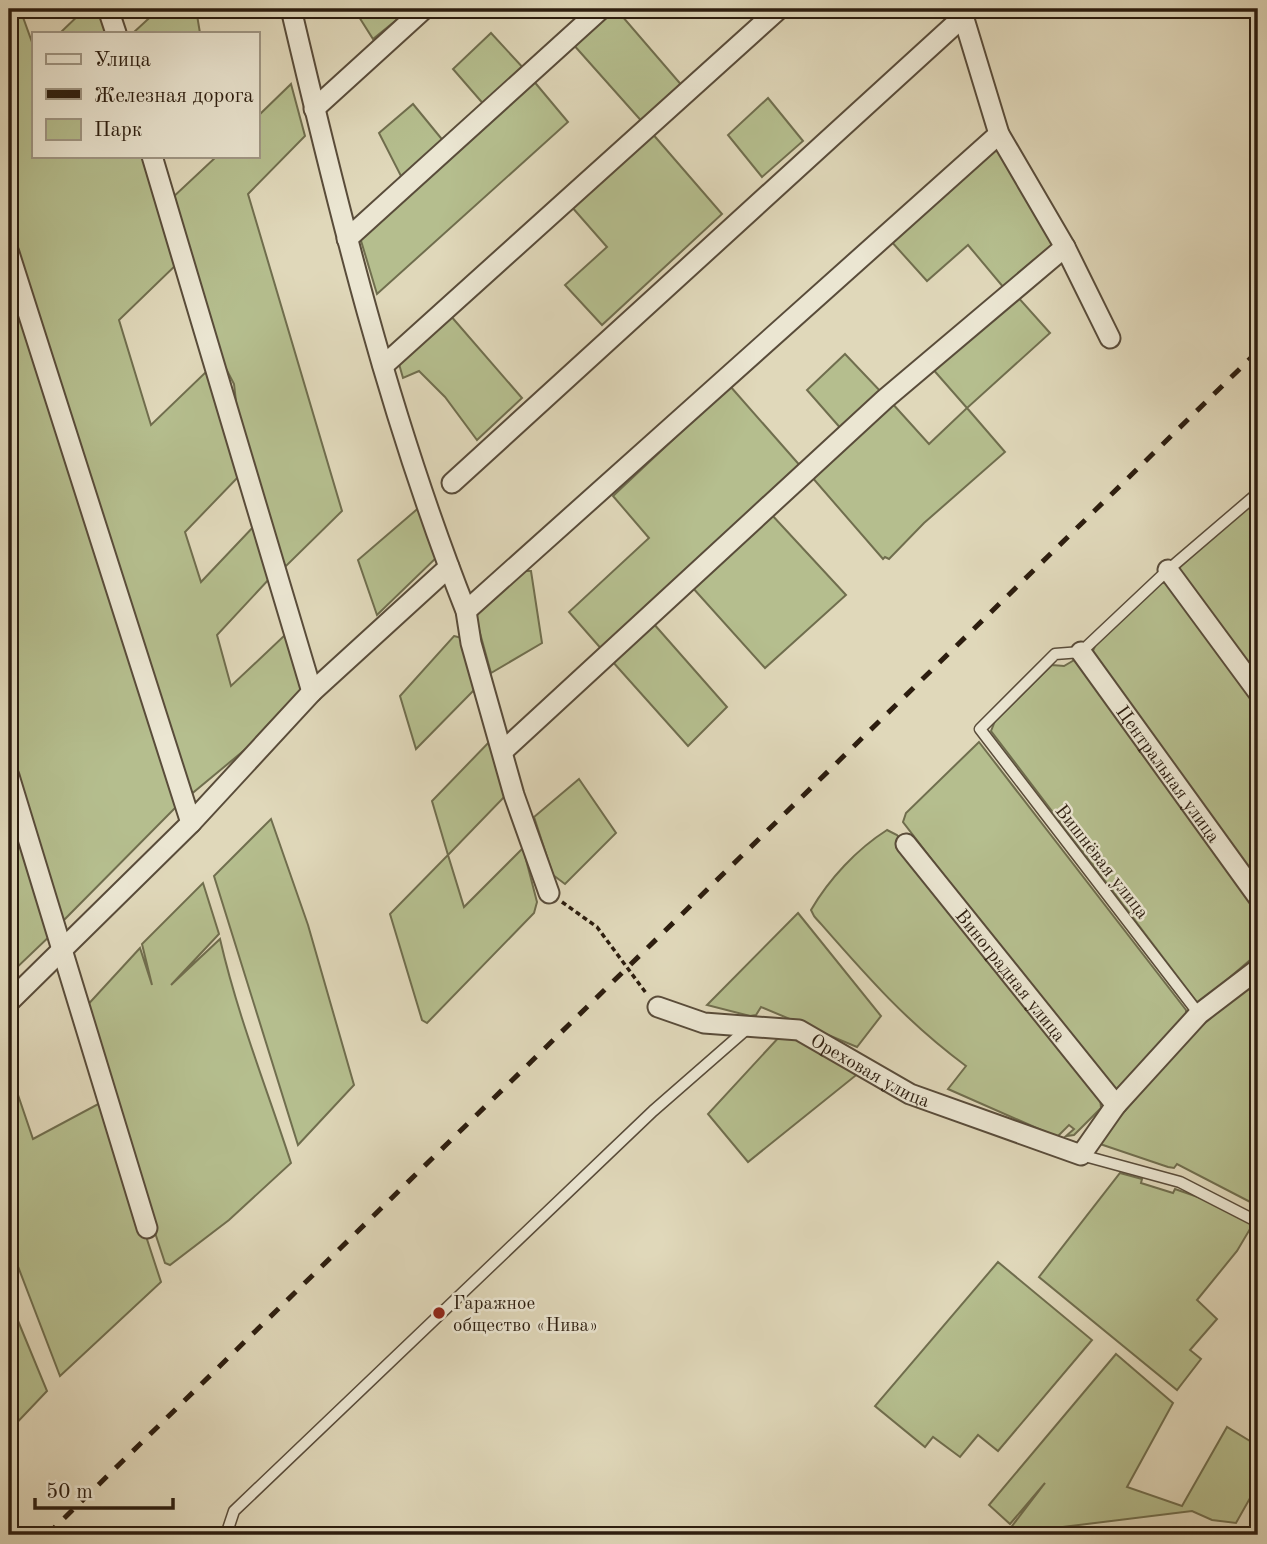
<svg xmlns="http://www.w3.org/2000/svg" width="1267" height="1544" viewBox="0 0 1267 1544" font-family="'Old Standard TT',serif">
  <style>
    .green { fill: #b5be8e; stroke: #706e4e; stroke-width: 2 }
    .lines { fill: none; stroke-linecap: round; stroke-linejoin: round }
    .lane-casing { stroke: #594c3a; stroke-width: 13 }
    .street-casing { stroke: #594c3a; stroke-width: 23 }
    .path { stroke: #2c1d0f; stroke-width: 3.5; stroke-dasharray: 5 3.5; stroke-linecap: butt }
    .lane { stroke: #ebe6d2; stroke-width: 10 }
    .street { stroke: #ebe6d2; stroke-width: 19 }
    .rail { stroke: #2c1d0f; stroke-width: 5; stroke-dasharray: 12 12; stroke-linecap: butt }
    .poi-dot { fill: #8f2418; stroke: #ebe6d2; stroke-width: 2.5 }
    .labels { text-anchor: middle; stroke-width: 5; stroke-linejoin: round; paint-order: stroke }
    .street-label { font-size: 19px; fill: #2c1d0f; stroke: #ebe6d2 }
    .poi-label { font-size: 19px; fill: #2c1d0f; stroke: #ebe6d2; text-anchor: start }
  </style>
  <rect width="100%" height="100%" fill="#e0d8ba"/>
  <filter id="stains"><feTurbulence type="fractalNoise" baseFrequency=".00286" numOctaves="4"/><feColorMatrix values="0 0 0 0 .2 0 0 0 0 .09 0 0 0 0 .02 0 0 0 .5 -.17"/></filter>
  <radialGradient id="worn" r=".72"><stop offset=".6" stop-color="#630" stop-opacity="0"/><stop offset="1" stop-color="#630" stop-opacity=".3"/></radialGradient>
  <!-- green -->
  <g class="green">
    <path d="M9,9H20L33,45V156H146L179,262L119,320L151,425L208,370L242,473L185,532L201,582L256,524L271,577L217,635L231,686L286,634L304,688L253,743L189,796L75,429L9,231Z"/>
    <path d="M85,9H102L109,33H60Z"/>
    <path d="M159,9H196L200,33H133Z"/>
    <path d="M354,9H410L373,39Z"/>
    <path d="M609,9H616L684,88L645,125L572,43Z"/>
    <path d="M491,33L526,71L486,107L453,69Z"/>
    <path d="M532,79L568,122L377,294L359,234Z"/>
    <path d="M291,84L305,136L248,194L342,511L285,567L237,410L234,384L220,357L171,199L217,156H257V117Z"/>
    <path d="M768,98L803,141L762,177L728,135Z"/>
    <path d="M413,104L445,143L403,180L379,133Z"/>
    <path d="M651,132L722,214L602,325L565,285L607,247L571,206Z"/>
    <path d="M991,150L1002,152L1053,244L1004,288L968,245L927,281L890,240Z"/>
    <path d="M9,267L179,804L60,924L9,751Z"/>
    <path d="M1015,294L1050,333L967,408L1005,452L924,523L889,559L885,557L883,559L811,476L891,402L929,444L967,408L931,367Z"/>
    <path d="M450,315L522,398L477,440L445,397L419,371L403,378L399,364Z"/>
    <path d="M845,354L883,394L843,431L807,390Z"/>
    <path d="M730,386L803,469L604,652L569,612L649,538L613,496Z"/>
    <path d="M1258,501V684L1178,576L1179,568L1251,502Z"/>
    <path d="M422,505L438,556L377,615L358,560Z"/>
    <path d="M771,514L846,595L765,668L692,587Z"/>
    <path d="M522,571H531L542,643L491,673L475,615Z"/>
    <path d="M1160,583H1169L1258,705V889L1090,657L1097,642Z"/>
    <path d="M653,623L727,707L688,746L612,661Z"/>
    <path d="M454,636L462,638L478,686L416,749L400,696Z"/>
    <path d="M1076,659L1258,912V956L1250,960L1201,1002H1197L991,731L995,721L1052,665L1064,666Z"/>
    <path d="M493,738L508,793L448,855L464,907L523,848L537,902L534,913L427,1023L422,1020L390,914L448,855L432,801Z"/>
    <path d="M979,742L1186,1010V1015L1116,1090L1015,968L903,822L906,813Z"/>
    <path d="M579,779L616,833L565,884L553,875L534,817Z"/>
    <path d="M9,786L53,933L9,975Z"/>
    <path d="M271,819L308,925L354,1085L298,1145L214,876Z"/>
    <path d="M887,830L897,835L906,846L1100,1097L1101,1108L1074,1135L1066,1136L1074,1129L1069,1125L1057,1137L948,1089L966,1066C904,1020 864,973 814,916L811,910C829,879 857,849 887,830Z"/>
    <path d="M203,883L219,934L171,985L220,939C238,1017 266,1086 291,1163L229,1220L170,1265L165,1263L82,1011L140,948L152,985L142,944Z"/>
    <path d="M798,913L881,1016L857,1047L761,1007L756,1015L750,1016L707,1005Z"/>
    <path d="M1258,976V1206L1177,1164L1174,1168L1168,1167L1097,1143L1189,1037Z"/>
    <path d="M781,1035L818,1048L860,1072L748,1162L708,1114Z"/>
    <path d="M16,1089L33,1139L102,1102L161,1282L60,1376L9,1243V1094Z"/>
    <path d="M1120,1173L1142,1179L1141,1183L1173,1193L1175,1189L1215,1203L1253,1224L1237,1251L1197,1300L1217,1319L1190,1350L1201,1359L1177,1390L1039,1277Z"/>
    <path d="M998,1262L1092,1340L998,1451L978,1435L960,1457L933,1437L925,1447L875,1406Z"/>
    <path d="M9,1299L47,1391L9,1431Z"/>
    <path d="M1116,1354L1173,1403L1127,1487L1182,1506L1227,1427L1258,1446V1484L1236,1523L1212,1520L1192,1511L998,1535L1009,1530L1045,1483L1010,1524L989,1505Z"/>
  </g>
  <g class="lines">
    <defs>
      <g id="lane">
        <path d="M1199,1014L980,729L1055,654L1081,652L1168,570L1258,493"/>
        <path d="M1081,1155L1180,1182L1258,1222"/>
        <path d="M226,1535L234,1511L653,1111L748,1028"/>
      </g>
      <g id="street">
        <path d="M108,9L116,33"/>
        <path d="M291,9C339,212 389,417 466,611L471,643L514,795L549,893"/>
        <path d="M961,9L999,134L1065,247L1110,338"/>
        <path d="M314,109L424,9"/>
        <path d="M152,156L312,692"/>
        <path d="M347,239L601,9"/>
        <path d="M9,253L191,823"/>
        <path d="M383,366L779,9"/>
        <path d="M452,483L964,16"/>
        <path d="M1168,570L1258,692"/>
        <path d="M466,611L999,134"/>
        <path id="s1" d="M1081,652L1258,897"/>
        <path d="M503,751L885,399L1065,247"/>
        <path d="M9,776L147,1228"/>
        <path id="s2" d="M906,844L1116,1105"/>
        <path d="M9,1002L191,823L312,692L449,567"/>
        <path id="s3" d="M658,1007L704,1023L799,1030L910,1094L1081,1155L1116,1105L1199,1014L1258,969"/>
      </g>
    </defs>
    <!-- lane casing -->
    <use href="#lane" class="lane-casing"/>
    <!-- street casing -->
    <use href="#street" class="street-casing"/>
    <!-- path -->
    <path class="path" d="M562,902L597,927L646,993"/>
    <!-- lane -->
    <use href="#lane" class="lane"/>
    <!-- street -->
    <use href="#street" class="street"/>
    <!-- rail -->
    <path class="rail" d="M47,1535L1258,351"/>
  </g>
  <!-- markers -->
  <circle class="poi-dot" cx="439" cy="1313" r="7"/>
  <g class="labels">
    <!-- street labels -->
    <g class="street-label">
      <text dy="7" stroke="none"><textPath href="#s1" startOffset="150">Центральная улица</textPath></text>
      <text transform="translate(1103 861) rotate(52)" y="7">Вишнёвая улица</text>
      <text dy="7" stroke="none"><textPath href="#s2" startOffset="168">Виноградная улица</textPath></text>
      <text dy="7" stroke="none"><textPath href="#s3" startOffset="226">Ореховая улица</textPath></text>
    </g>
    <!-- poi labels -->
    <g class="poi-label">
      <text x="453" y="1309">Гаражное<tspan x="453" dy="22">общество «Нива»</tspan></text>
    </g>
  </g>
  <!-- margin -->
  <rect width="1267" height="1544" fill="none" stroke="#e0d8ba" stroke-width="35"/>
  <rect x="10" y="10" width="1246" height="1523" fill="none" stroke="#2c1d0f" stroke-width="3.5"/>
  <rect x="18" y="18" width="1232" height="1509" fill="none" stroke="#2c1d0f" stroke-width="2"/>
  <!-- legend -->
  <rect x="32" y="32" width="228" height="126" fill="#ebe6d2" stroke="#9f9684" stroke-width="2"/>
  <rect x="46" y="54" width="35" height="10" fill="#ebe6d2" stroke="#9f9684" stroke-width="2"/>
  <text x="94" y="66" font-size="21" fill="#2c1d0f">Улица</text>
  <rect x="46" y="89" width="35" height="10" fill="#2c1d0f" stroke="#9f9684" stroke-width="2"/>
  <text x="94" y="102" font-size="21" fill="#2c1d0f">Железная дорога</text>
  <rect x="46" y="119" width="35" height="21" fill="#b5be8e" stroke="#9f9684" stroke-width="2"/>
  <text x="94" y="136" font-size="21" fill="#2c1d0f">Парк</text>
  <!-- scale -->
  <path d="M35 1498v10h138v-10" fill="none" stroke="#2c1d0f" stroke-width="3.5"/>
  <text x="46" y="1498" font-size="21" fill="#2c1d0f" stroke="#ebe6d2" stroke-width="5" paint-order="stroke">50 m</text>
  <rect width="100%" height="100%" filter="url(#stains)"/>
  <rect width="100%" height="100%" fill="url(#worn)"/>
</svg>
